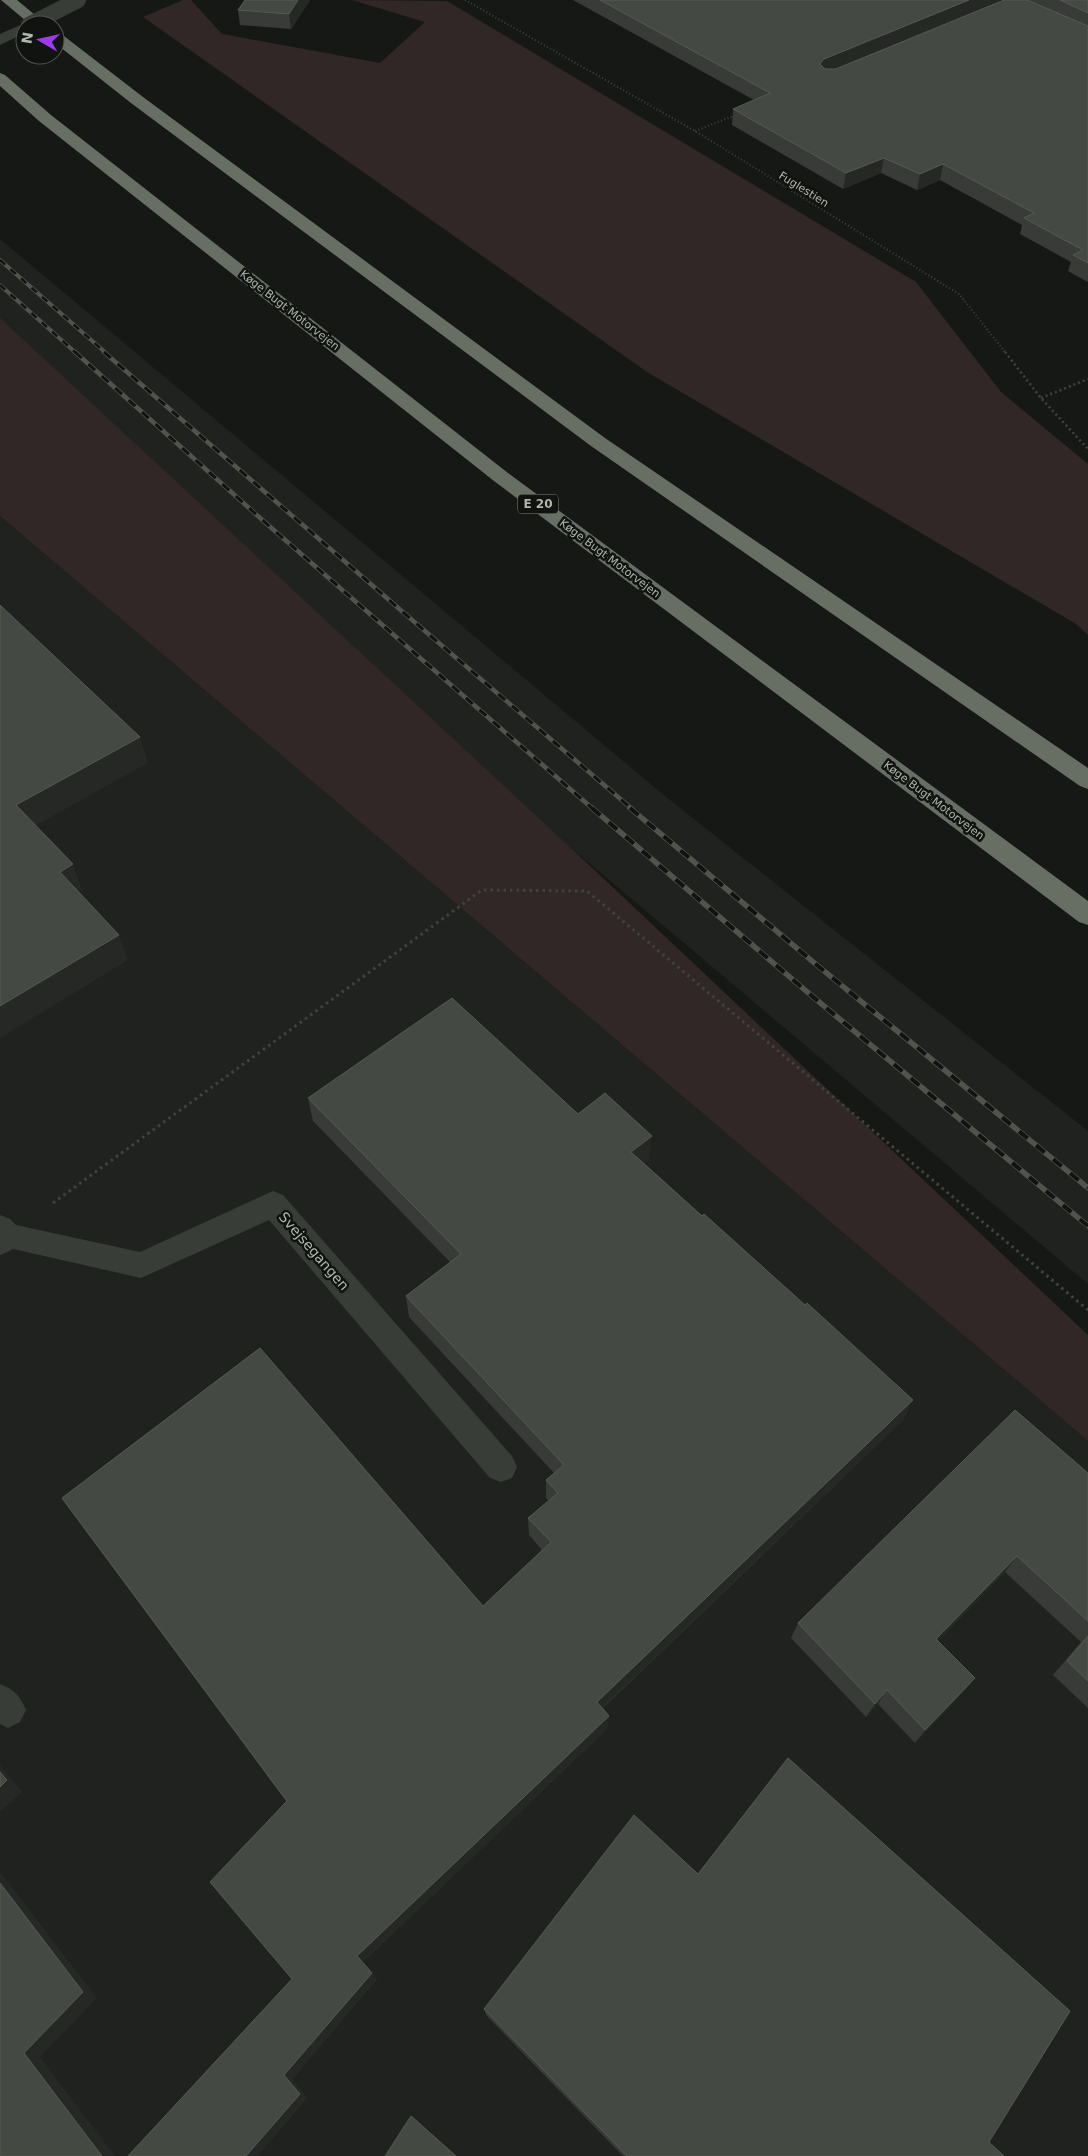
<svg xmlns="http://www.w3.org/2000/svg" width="1088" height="2156" viewBox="0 0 1088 2156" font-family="'DejaVu Sans',sans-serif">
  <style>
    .built { fill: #20221f }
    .green { fill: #302726 }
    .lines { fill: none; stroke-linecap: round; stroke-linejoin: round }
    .path-far2 { stroke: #40443d; stroke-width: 2; stroke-dasharray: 1 2.5; stroke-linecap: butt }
    .path-far1 { stroke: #40443d; stroke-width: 2.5; stroke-dasharray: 2 3; stroke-linecap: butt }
    .path { stroke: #40443d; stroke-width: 3; stroke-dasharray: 2.5 4; stroke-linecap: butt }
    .service { fill: #393d37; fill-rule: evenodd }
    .minor { fill: #393d37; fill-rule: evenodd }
    .tertiary { fill: #393d37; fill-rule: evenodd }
    .motorway { fill: #676e64; fill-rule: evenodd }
    .rail-far2-casing { stroke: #4f544c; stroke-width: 4 }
    .rail-far1-casing { stroke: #4f544c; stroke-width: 4.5 }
    .rail-casing { stroke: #4f544c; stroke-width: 5.5 }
    .rail-far2 { stroke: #111311; stroke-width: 2.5; stroke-dasharray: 7; stroke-linecap: butt }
    .rail-far1 { stroke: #111311; stroke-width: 3; stroke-dasharray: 9; stroke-linecap: butt }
    .rail { stroke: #111311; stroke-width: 4; stroke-dasharray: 11; stroke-linecap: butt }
    .tertiary-bridge { stroke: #393d37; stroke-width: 16 }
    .wall { fill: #383b37 }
    .shaded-wall { fill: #252824 }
    .building { fill: #454943; stroke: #555a53 }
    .labels { text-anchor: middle; stroke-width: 5; stroke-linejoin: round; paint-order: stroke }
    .far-street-label { font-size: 11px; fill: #afb8a9; stroke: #111311 }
    .shield { fill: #111311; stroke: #80867b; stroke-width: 1 }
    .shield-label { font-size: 12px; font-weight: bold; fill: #afb8a9 }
    .street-label { font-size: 14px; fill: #afb8a9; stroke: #111311 }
  </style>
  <rect width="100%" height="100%" fill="#161816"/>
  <!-- built -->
  <g class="built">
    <path d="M0,239L665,796L1088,1131V1284L569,846L0,321Z"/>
    <path d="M0,516L1088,1441V2156H0Z"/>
  </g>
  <!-- green -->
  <g class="green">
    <path d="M183,0H191L222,34L380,63L425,22L352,0L447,1L916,282L1001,392L1088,464V635L1076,624L647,372L143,17Z"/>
    <path d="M0,318L569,846L1088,1335V1441L0,516Z"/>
  </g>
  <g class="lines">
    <!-- path-far2 -->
    <g class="path-far2">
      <path d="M465,0L695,131L959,294L1006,353"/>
      <path d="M695,131L736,115"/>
    </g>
    <!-- path-far1 -->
    <g class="path-far1">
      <path d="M1005,352L1041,398L1088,449"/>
      <path d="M1041,398L1088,379"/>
    </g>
    <!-- path -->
    <path class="path" d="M53,1203L482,890L587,891L1088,1310"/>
    <!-- service -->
    <g class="service">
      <path d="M273,1191L283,1195L512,1456L517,1467L512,1478L501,1482L490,1478L269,1220L141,1278L0,1246V1215L10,1219L16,1225L140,1252Z"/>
      <path d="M0,1684C14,1689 20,1696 26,1710L20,1722L8,1728L0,1724Z"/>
    </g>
    <!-- minor -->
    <path class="minor" d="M7,1223L17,1227L22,1236C17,1247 11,1251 0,1255V1226Z"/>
    <!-- tertiary -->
    <path class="tertiary" d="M25,23L31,25H25V33L0,45V34Z"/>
    <!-- motorway -->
    <g class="motorway">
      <path d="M1,0H17L47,25H31Z"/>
      <path d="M55,32L60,33L143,97L605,438L1088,768V789L1080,786L591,446L131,103L55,43Z"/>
      <path d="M0,73L5,75L51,115L508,473L1088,901V925L1079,922L494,481L39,121L0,86Z"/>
    </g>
    <defs>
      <g id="rail-far2">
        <path d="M0,260L106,353"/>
        <path d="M0,285L76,353"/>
      </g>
      <g id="rail-far1">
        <path d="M75,352L268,525L593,809"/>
        <path d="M104,352L404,613L632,809"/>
      </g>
      <g id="rail">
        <path d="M592,808L812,996L1088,1226"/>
        <path d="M630,808L812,961L1088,1188"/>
      </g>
    </defs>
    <!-- rail-far2 casing -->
    <use href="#rail-far2" class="rail-far2-casing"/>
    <!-- rail-far1 casing -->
    <use href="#rail-far1" class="rail-far1-casing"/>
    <!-- rail casing -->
    <use href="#rail" class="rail-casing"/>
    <!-- rail-far2 -->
    <use href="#rail-far2" class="rail-far2"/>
    <!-- rail-far1 -->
    <use href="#rail-far1" class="rail-far1"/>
    <!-- rail -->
    <use href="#rail" class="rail"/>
    <!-- tertiary-bridge -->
    <path class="tertiary-bridge" d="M29,25L78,0"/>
  </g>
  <!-- wall -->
  <g class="wall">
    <path d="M245,0H310L291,29L240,25L238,10Z"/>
    <path d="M573,0H1000L999,1L852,62L1004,0H1088V282L1068,271L1071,262L1020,234L1022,225L940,180L917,190L881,173L843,189L732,125L733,109L754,100Z"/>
    <path d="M308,1098L578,1114L649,1159L644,1163L702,1216L904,1419L603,1708L609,1716L607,1729L363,1962L377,1979L292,2079L307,2098L257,2156H128L292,1979L286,1801L74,1515L62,1498L483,1606L542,1550L529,1535L528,1518L549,1501L546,1498V1480L554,1473L409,1317L406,1296L450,1262L313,1121Z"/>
    <path d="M1088,1473V1708L1053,1675L1081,1642L1005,1572L938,1641L975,1678L964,1691L915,1743L878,1704L866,1717L791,1638L798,1623Z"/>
    <path d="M698,1874L989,2142L1004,2156H623L486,2015L484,2009Z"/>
  </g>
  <!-- shaded-wall -->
  <g class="shaded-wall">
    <path d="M298,0H310L291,29L289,14Z"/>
    <path d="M969,0H1000L999,1L822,74L820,64L824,59Z"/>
    <path d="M884,158L881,173L843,189L846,173Z"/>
    <path d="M943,164L940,180L917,190L920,174Z"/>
    <path d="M140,737L148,763L26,831L16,805Z"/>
    <path d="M73,864L82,890L69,898L60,872Z"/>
    <path d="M119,935L128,960L0,1038V1006Z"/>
    <path d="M652,1136L649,1159L629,1174L631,1152Z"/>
    <path d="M913,1400L904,1419L595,1715L597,1702Z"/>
    <path d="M1017,1556L1005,1572L926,1654L936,1639Z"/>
    <path d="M975,1678L964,1691L915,1743L925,1730Z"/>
    <path d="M887,1690L878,1704L866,1717L875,1704Z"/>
    <path d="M609,1716L607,1729L363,1963L357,1956Z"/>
    <path d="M0,1765L22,1792L0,1812Z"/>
    <path d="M0,1872L97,1998L40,2057L115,2156H102L24,2053L0,1883Z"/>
    <path d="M372,1973L377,1979L292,2079L307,2098L257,2156H246L284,2075Z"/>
    <path d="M411,2116L415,2118L457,2156H456Z"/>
  </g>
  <!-- building -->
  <g class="building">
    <path d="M245,0H298L289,14L238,10Z"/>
    <path d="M600,0H969L824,59L820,64L825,69H836L1004,0H1027L1088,26V263L1073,255L1083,250L1024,218L1034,213L943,164L920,174L884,158L846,173L733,109L770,93Z"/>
    <path d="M1060,0H1088V13Z"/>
    <path d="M0,605L140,737L16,805L73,864L60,872L119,935L0,1006Z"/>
    <path d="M452,998L578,1114L605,1093L652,1136L631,1152L702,1216L704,1214L805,1305L807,1303L913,1400L597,1702L609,1716L357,1956L372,1973L284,2075L300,2094L246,2156H128L292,1979L210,1882L287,1801L62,1498L260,1348L483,1606L551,1542L528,1518L558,1493L546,1480L564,1465L406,1296L461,1254L308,1098Z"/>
    <path d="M1015,1410L1088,1473V1621L1017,1556L936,1639L975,1678L925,1730L887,1690L875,1704L798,1623Z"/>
    <path d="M1088,1636V1681L1067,1661Z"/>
    <path d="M788,1758L1070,2011L989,2142L1004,2156H627L484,2009L634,1815L698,1874Z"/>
    <path d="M0,1772L7,1780L0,1787Z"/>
    <path d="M0,1883L83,1992L24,2053L102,2156H0Z"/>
    <path d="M411,2116L456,2156H385Z"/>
  </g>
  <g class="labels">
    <!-- far-street labels -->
    <g class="far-street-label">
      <text transform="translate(804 189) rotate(32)" y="4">Fuglestien</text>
      <text transform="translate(290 310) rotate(38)" y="4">Køge Bugt Motorvejen</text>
      <text transform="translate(610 558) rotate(37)" y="4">Køge Bugt Motorvejen</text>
      <text transform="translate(934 800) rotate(37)" y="4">Køge Bugt Motorvejen</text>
    </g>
    <!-- shield labels -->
    <rect class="shield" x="518" y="494.5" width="40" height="19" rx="4"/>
    <g class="shield-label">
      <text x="538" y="508">E 20</text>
    </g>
    <!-- street labels -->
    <g class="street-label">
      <text transform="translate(314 1251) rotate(49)" y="5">Svejsegangen</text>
    </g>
  </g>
  <!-- north arrow -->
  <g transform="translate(40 40) rotate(279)"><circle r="24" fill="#111311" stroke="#50554e"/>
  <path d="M0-4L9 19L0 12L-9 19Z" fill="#9c3beb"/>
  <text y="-8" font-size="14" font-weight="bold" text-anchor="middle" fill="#afb8a9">N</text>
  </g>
</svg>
